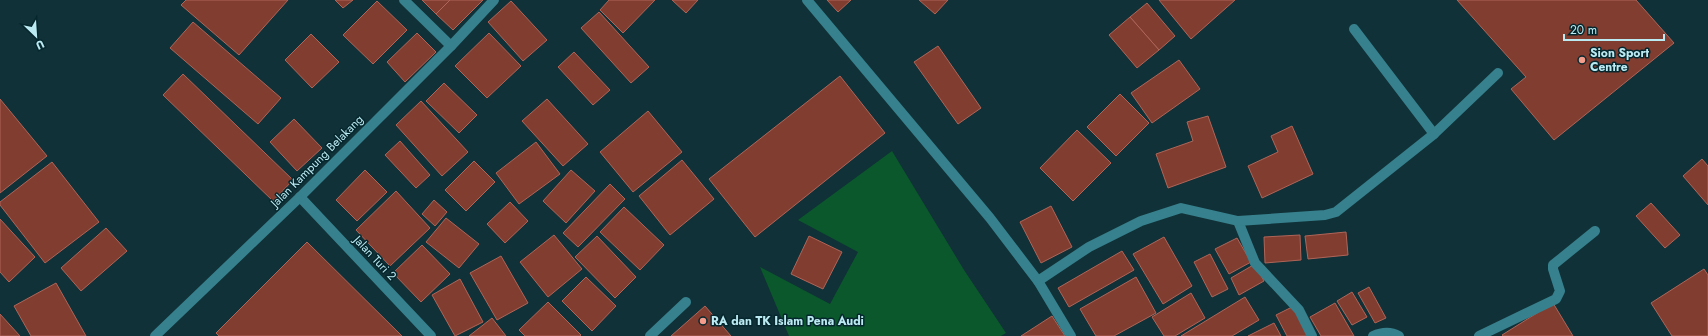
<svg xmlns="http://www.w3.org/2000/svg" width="1708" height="336" viewBox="0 0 1708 336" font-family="Jost,sans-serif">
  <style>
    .green { fill: #0a582b }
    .building { fill: #823d31; stroke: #af6558 }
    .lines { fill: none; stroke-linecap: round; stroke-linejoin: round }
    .minor { stroke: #37808d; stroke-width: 10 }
    .poi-dot { fill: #f49d8c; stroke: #05272d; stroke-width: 1.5 }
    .labels { text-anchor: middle; stroke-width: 3; stroke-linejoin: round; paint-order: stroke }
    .poi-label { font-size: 12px; font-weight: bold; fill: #bceaf3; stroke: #05272d; text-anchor: start }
    .street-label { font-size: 12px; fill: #bceaf3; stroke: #05272d }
  </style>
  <rect width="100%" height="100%" fill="#103137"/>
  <!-- green -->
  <path class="green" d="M892,151L964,270L1006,333L1001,336H789L760,267L830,304L858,252L798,220Z"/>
  <!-- building -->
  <g class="building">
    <path d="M186,0H288L239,55L181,5Z"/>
    <path d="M335,0H353L343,8Z"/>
    <path d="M422,0H450L436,14Z"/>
    <path d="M450,0H483L453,30L436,14Z"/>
    <path d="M609,0H655L623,33L600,10Z"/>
    <path d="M672,0H698L686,13Z"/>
    <path d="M827,0H851L838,12Z"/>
    <path d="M919,0H948L935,14Z"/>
    <path d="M1159,0H1235L1191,39Z"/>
    <path d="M1457,0H1636L1674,43L1554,140L1511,89L1526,77Z"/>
    <path d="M377,1L407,30L373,64L343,35Z"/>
    <path d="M511,1L547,40L523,61L488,22Z"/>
    <path d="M1147,3L1175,36L1159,50L1130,17Z"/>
    <path d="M599,12L649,67L631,83L581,28Z"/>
    <path d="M1130,17L1159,50L1137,68L1109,35Z"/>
    <path d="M193,22L281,98L258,124L170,48Z"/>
    <path d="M417,33L436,52L405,82L387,62Z"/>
    <path d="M489,33L521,66L487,98L455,66Z"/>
    <path d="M311,34L339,62L312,88L285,60Z"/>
    <path d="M938,46L981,108L958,124L914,62Z"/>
    <path d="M574,52L610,90L593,105L558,67Z"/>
    <path d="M1179,60L1200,89L1152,123L1131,93Z"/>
    <path d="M183,74L293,180L273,201L163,95Z"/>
    <path d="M840,76L885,133L755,237L709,179Z"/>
    <path d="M444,83L477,115L459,133L426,101Z"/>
    <path d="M1120,94L1149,123L1116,156L1087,127Z"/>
    <path d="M0,99L47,156L0,193Z"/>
    <path d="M547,99L588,144L563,166L522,121Z"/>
    <path d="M421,101L468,152L442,176L396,125Z"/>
    <path d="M648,111L682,152L633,192L600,152Z"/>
    <path d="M1208,116L1226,167L1168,188L1156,154L1193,141L1187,122Z"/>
    <path d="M294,119L322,148L297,171L270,142Z"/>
    <path d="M1292,126L1313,174L1262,198L1248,166L1278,152L1271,136Z"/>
    <path d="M1077,130L1111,163L1073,201L1040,168Z"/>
    <path d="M400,141L430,175L416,188L385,155Z"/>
    <path d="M536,142L560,174L519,204L496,173Z"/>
    <path d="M1702,159L1708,166V205L1683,176Z"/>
    <path d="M682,160L714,199L670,235L639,196Z"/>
    <path d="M474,161L495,182L466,211L445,190Z"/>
    <path d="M52,162L99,222L45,263L0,205V202Z"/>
    <path d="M365,170L387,192L357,221L336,200Z"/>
    <path d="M571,170L595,191L566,223L543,201Z"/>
    <path d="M610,184L625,199L578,247L563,233Z"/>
    <path d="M396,191L430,228L390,266L356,230Z"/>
    <path d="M434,200L447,212L435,226L422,214Z"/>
    <path d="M510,202L528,221L505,243L487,224Z"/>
    <path d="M1651,203L1680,235L1665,248L1636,216Z"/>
    <path d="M1051,206L1072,247L1041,263L1020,222Z"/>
    <path d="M624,207L664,245L640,270L600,232Z"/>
    <path d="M446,218L479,244L459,268L426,242Z"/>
    <path d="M0,219L35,257L9,282L0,272Z"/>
    <path d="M106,228L127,251L81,291L61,268Z"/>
    <path d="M1346,232L1348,255L1308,259L1305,236Z"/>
    <path d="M554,235L582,269L548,297L520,262Z"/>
    <path d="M1300,235L1301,260L1265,263L1264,237Z"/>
    <path d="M597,236L636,277L615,298L575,257Z"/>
    <path d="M809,236L842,252L823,289L791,274Z"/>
    <path d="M1164,237L1192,286L1163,304L1133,254Z"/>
    <path d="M1237,238L1251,262L1229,274L1215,249Z"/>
    <path d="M307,242L402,336H219L216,333Z"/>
    <path d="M422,245L450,274L421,302L393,273Z"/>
    <path d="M1122,251L1134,270L1069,307L1058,288Z"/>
    <path d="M1210,254L1228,289L1212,297L1194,262Z"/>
    <path d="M501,256L528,303L497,320L470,273Z"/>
    <path d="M1255,264L1264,281L1239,295L1231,278Z"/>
    <path d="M1704,269L1708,275V336H1672L1651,303Z"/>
    <path d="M586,277L616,306L592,331L562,301Z"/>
    <path d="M1136,277L1156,313L1114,336H1096L1080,309Z"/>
    <path d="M460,279L483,322L455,336L432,295Z"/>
    <path d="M56,283L86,336H31L14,306Z"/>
    <path d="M1369,287L1386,318L1375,323L1358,293Z"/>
    <path d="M1352,292L1367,317L1352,325L1337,301Z"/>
    <path d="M1191,293L1205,318L1175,336H1164L1152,317Z"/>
    <path d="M1245,297L1259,320L1232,336H1181Z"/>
    <path d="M548,302L581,335L580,336H525L519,330Z"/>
    <path d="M1335,303L1354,336H1321L1310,317Z"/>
    <path d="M1553,303L1573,336H1503L1502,335Z"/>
    <path d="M705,306L731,336H671Z"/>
    <path d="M1294,306L1310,336H1287L1276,315Z"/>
    <path d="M0,314L20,336H0Z"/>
    <path d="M1052,316L1065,336H1021Z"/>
    <path d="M492,318L506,336H469Z"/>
    <path d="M1274,323L1281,336H1248Z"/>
  </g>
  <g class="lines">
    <!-- minor -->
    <g class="minor">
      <path d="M404,0L451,46"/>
      <path d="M807,0L990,218L1038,281L1071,336"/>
      <path d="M1354,29L1434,134"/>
      <path d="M300,197L431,336"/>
      <path d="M1238,221L1255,263L1299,310L1312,336"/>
      <path d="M1038,281L1089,247L1141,221L1181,208L1238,221L1325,215L1336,212L1434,134L1498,73"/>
      <path d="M155,336L300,197L451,46L494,0"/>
      <path d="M650,336L686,302"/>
      <path d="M1373,336C1382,332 1390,331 1399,336"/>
      <path d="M1479,336L1556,299L1560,291L1553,269V265L1595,231"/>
    </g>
  </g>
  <!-- markers -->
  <g class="poi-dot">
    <circle cx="1582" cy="60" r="4"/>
    <circle cx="703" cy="321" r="4"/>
  </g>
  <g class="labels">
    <!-- poi labels -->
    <g class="poi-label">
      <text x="1590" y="57">Sion Sport<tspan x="1590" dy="14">Centre</tspan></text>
      <text x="711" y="325">RA dan TK Islam Pena Audi</text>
    </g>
    <!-- street labels -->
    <g class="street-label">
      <text transform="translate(317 161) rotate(-45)" y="4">Jalan Kampung Belakang</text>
      <text transform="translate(375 258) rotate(47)" y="4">Jalan Turi 2</text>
    </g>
  </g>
  <!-- north arrow -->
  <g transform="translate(36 36) rotate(155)" stroke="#05272d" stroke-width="3" paint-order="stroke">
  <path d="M0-3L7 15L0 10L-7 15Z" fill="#bceaf3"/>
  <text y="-6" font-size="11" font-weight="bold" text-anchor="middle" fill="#bceaf3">U</text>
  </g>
  <!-- scale -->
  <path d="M1564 34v6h100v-6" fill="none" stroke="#bceaf3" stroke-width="2"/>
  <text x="1570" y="34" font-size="12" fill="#bceaf3" stroke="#05272d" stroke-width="3" paint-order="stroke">20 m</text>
</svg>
